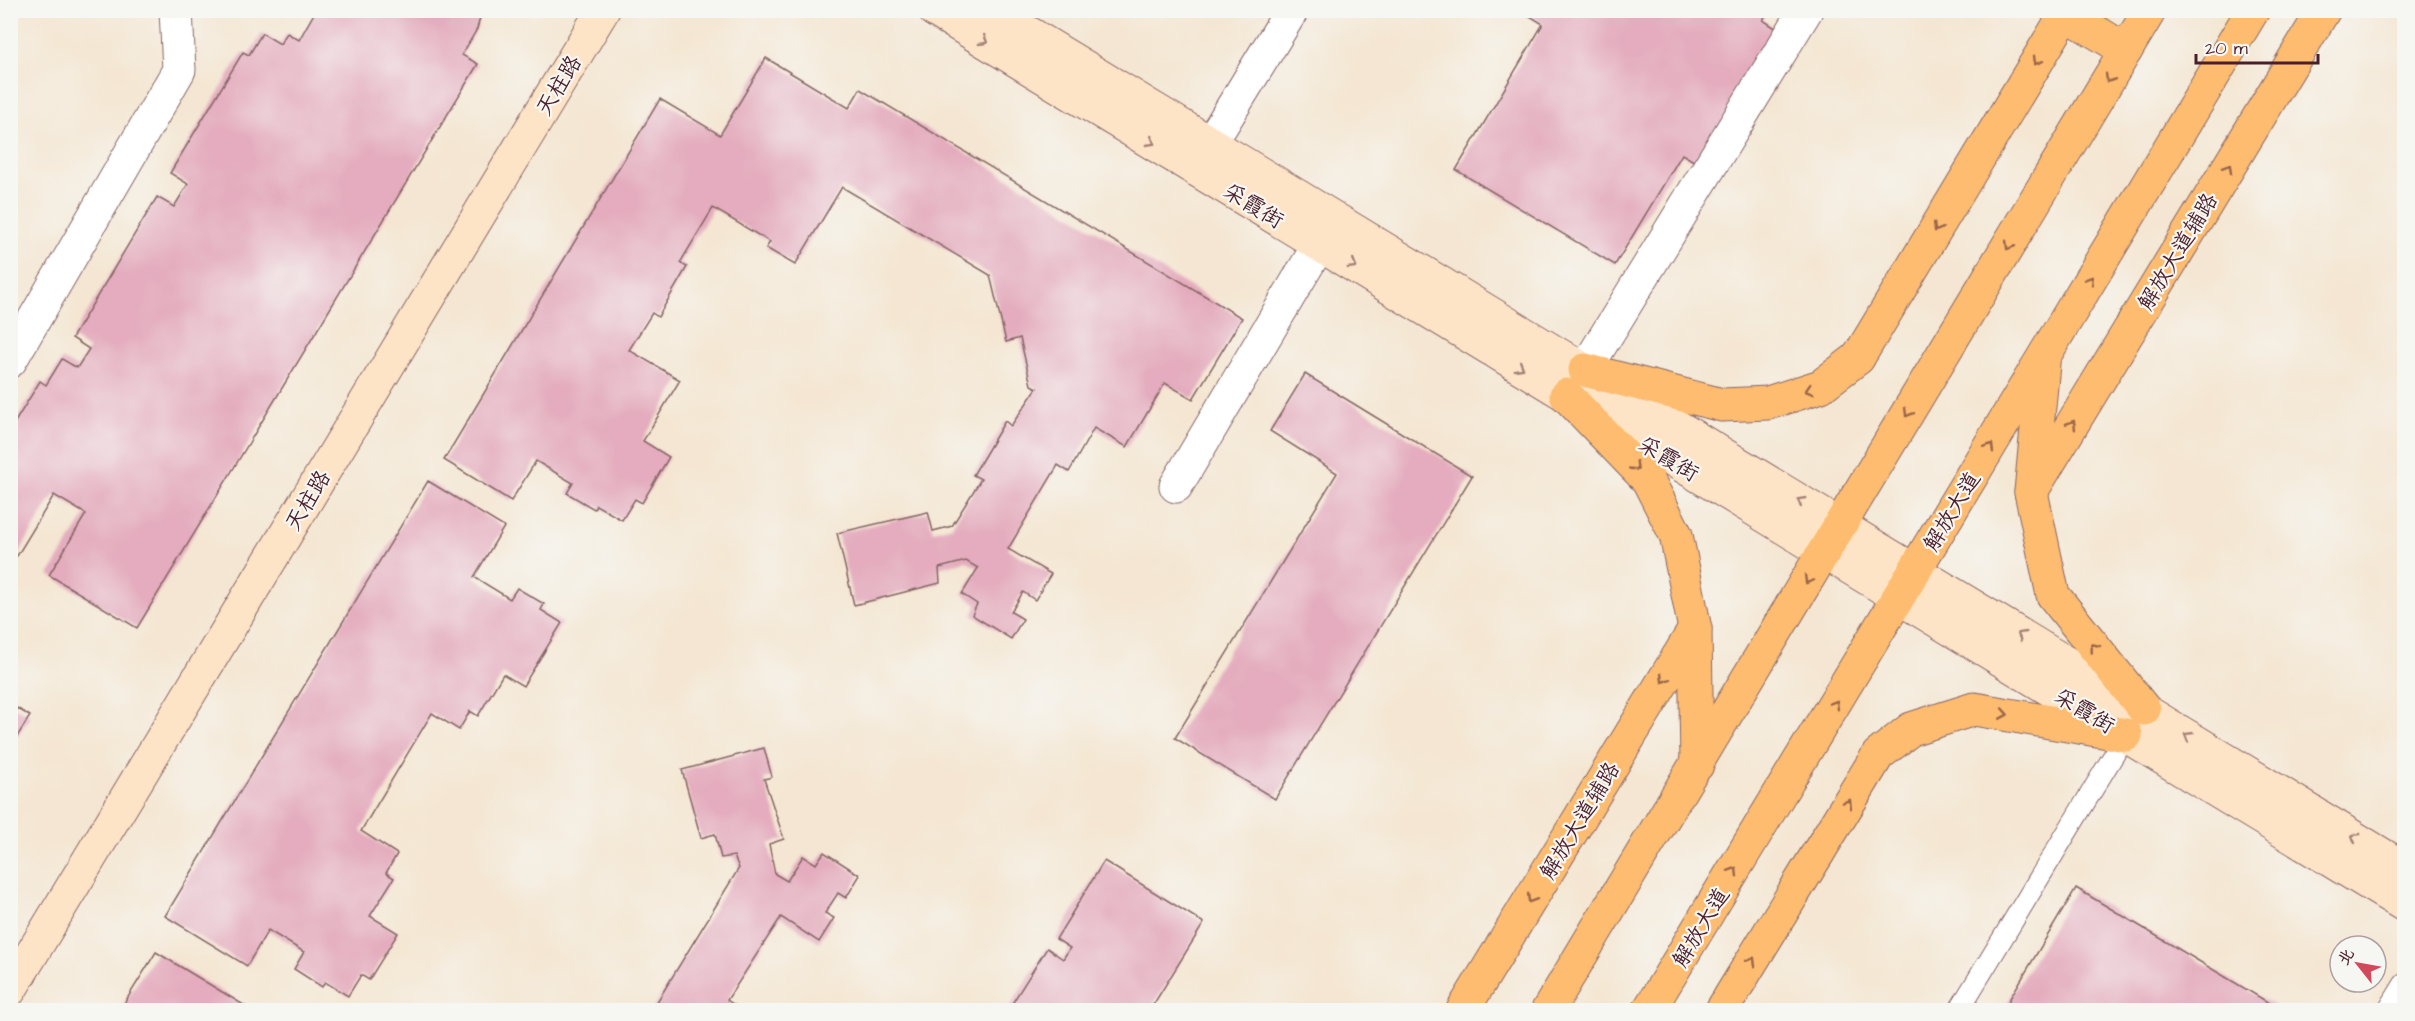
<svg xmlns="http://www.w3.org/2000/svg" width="2415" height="1021" viewBox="0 0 2415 1021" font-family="'Architects Daughter','LXGW WenKai TC',sans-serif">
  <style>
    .building { fill: #e4acbe }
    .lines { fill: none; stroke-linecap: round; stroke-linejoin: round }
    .lane-casing { stroke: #866565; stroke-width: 22 }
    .street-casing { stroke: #866565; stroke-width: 35 }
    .secondary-casing { stroke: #866565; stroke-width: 35 }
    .primary-casing { stroke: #866565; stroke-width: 35 }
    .highway-casing { stroke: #866565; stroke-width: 35 }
    .lane { stroke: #fff; stroke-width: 20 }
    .street { stroke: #fff; stroke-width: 33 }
    .secondary { stroke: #fee4c6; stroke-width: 33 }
    .primary { stroke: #fdbc70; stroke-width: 33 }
    .highway { stroke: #fdbc70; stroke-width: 33 }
    .oneway { stroke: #a48278 }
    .oneway2 { stroke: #9b664a }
    .labels { text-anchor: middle; stroke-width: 4.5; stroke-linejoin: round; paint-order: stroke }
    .street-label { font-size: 22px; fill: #4a1f2b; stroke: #f6f6f2 }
  </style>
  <rect width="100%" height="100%" fill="#f6f6f2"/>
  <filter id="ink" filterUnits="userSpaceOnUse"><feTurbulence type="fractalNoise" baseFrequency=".0167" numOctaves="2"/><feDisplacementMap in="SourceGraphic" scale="12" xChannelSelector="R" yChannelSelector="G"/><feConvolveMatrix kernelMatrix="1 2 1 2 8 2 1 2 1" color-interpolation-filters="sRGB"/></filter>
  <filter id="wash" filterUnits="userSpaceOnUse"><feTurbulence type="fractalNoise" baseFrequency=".008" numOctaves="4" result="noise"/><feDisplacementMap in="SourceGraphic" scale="24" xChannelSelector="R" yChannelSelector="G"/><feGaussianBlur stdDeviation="1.35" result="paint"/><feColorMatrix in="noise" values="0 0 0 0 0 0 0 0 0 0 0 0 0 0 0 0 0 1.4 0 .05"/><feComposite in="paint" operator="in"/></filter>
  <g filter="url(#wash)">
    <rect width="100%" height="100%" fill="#f4e6d2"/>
    <g id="blocks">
      <!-- building -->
      <g class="building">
        <path d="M316,10H482L477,29L462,55L478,64L137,628L49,575L86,514L54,495L17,556L10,552V430L40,381L46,385L62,359L77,368L89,349L72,338L157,197L174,207L188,184L170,173L243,52L249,55L262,33L280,44L287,33L299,40Z"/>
        <path d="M1520,10H1769L1763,20L1794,40L1714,173L1682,154L1615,265L1456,170L1543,24Z"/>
        <path d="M766,58L849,108L860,89L1242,318L1193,399L1165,383L1127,447L1094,428L1069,472L1058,465L1008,549L1051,574L1035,600L1023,592L1011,612L1023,619L1011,639L972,615L977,604L962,594L978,568L966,561L939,568L940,583L854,605L837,533L928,512L933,531L952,526L981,479L973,475L1005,421L1011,426L1037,388L1031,385L1020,338L1006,342L990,275L842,187L795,265L766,248L770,242L713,208L680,263L687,267L658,317L652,313L629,350L680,380L643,441L669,457L642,503L635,499L622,520L596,505L594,509L567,493L573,483L536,461L511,501L444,460L660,99L720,135Z"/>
        <path d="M1305,374L1472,476L1275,799L1175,738L1337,473L1270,431Z"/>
        <path d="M428,481L504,527L474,577L510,599L517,588L544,604L541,610L562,623L523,686L503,674L478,716L470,711L459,730L432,713L361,831L397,854L386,873L394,878L370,916L398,933L369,980L361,975L348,996L325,982L322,987L294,969L304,952L268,930L247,966L165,916Z"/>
        <path d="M10,704L30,716L10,748Z"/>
        <path d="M764,748L772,777L764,779L784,839L769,844L775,874L787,881L803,856L816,864L824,852L860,875L846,898L838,893L825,913L834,918L819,942L781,917L727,1000L742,1010H652L739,868L734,856L721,858L715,834L701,838L682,770Z"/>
        <path d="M1104,861L1204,923L1150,1010H1008L1047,948L1063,959L1070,948L1056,939Z"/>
        <path d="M2076,888L2281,1010H2003Z"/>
        <path d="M156,952L252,1010H120Z"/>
      </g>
    </g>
  </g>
  <g filter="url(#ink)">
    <use href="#blocks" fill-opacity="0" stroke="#866565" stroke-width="1.5"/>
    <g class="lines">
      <defs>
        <g id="lane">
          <path d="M1959,1010L2126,735"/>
          <path d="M2388,1010L2404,984"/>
        </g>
        <g id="street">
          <path d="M1210,144L1292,10"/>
          <path d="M10,361L179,70L176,10"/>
          <path d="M1585,370L1806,10"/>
          <path d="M1176,486L1319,245"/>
        </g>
        <g id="secondary">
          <path d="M934,10L2404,905"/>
          <path d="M991,10L2404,868"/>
          <path d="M10,990L603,10"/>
        </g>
        <g id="primary">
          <path d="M1858,358L2068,10"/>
          <path d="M2031,492L2324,10"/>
          <path d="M1463,1010L1695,629"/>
          <path d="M1722,1010L1818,853"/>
        </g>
        <g id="highway">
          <path d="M2066,14L2126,50"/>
          <path d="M2043,364L2031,492L2053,595L2144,709"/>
          <path d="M1585,370L1722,405L1768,403L1821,386L1858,358"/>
          <path d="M1566,395L1648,480L1676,535L1695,629L1697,765"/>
          <path d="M1818,853L1878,755L1911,729L1974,709L2126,735"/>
          <path d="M1548,1010L2150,10"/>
          <path d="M1649,1010L2253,10"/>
        </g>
      </defs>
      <!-- lane casing -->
      <use href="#lane" class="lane-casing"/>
      <!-- street casing -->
      <use href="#street" class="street-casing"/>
      <!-- secondary casing -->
      <use href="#secondary" class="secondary-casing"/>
      <!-- primary casing -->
      <use href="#primary" class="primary-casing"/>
      <!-- highway casing -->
      <use href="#highway" class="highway-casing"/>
      <!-- lane -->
      <use href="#lane" class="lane"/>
      <!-- street -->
      <use href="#street" class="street"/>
      <!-- secondary -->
      <use href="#secondary" class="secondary"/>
      <!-- primary -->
      <use href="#primary" class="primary"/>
      <!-- highway -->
      <use href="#highway" class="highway"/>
    </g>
    <!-- one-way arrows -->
    <defs><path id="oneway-chevron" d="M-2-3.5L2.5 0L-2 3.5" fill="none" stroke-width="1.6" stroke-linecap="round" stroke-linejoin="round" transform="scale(1.5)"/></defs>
    <g class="oneway">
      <use href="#oneway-chevron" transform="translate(984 41) rotate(31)"/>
      <use href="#oneway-chevron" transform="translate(1151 142) rotate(31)"/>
      <use href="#oneway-chevron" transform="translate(1353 265) rotate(31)"/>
      <use href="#oneway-chevron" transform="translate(1520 367) rotate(31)"/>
      <use href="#oneway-chevron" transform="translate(1801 501) rotate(-149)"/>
      <use href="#oneway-chevron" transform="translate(2021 635) rotate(-149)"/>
      <use href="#oneway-chevron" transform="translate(2188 736) rotate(-149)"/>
      <use href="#oneway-chevron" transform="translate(2355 837) rotate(-149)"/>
    </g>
    <g class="oneway2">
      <use href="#oneway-chevron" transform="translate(2037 61) rotate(121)"/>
      <use href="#oneway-chevron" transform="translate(2109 79) rotate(121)"/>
      <use href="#oneway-chevron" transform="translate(2228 168) rotate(-59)"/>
      <use href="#oneway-chevron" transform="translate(1937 228) rotate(121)"/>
      <use href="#oneway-chevron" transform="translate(2009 246) rotate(121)"/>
      <use href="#oneway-chevron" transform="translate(2090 280) rotate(-59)"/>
      <use href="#oneway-chevron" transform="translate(1809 390) rotate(162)"/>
      <use href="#oneway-chevron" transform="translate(1908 413) rotate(121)"/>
      <use href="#oneway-chevron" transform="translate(2072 424) rotate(-59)"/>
      <use href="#oneway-chevron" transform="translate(1990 447) rotate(-59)"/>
      <use href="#oneway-chevron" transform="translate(1635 467) rotate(46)"/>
      <use href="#oneway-chevron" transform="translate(1808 580) rotate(121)"/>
      <use href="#oneway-chevron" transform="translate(2094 647) rotate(-129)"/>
      <use href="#oneway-chevron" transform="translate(1664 679) rotate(121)"/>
      <use href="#oneway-chevron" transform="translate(1835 704) rotate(-59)"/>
      <use href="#oneway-chevron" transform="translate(2004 714) rotate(10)"/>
      <use href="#oneway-chevron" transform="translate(1848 803) rotate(-58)"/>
      <use href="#oneway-chevron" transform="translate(1734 871) rotate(-59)"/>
      <use href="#oneway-chevron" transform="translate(1531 899) rotate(121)"/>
      <use href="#oneway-chevron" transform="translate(1752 961) rotate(-59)"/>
    </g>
  </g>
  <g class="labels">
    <!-- street labels -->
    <g class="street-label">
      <text transform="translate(558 85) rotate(-59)" y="8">天柱路</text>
      <text transform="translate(1254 205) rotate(31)" y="8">采霞街</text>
      <text transform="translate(2177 251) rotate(-59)" y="8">解放大道辅路</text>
      <text transform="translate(1669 458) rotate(31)" y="8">采霞街</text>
      <text transform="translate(307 500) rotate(-59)" y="8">天柱路</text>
      <text transform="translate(1951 511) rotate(-59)" y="8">解放大道</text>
      <text transform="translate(2085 710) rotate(31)" y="8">采霞街</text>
      <text transform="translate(1579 820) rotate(-59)" y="8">解放大道辅路</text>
      <text transform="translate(1700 927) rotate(-59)" y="8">解放大道</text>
    </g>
  </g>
  <!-- margin -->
  <rect width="2415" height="1021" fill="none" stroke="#f6f6f2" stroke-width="36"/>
  <!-- north arrow -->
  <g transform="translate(2358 964) rotate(301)"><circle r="28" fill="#f6f6f2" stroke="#b1a0a2" stroke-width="1.5"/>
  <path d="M0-4.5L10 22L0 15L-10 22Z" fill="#d1495b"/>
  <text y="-9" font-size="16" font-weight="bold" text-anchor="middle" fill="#4a1f2b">北</text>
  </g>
  <!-- scale -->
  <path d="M2196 54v9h122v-9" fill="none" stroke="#4a1f2b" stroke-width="3"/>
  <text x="2205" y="54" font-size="18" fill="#4a1f2b" stroke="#f6f6f2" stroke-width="4.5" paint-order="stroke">20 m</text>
</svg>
